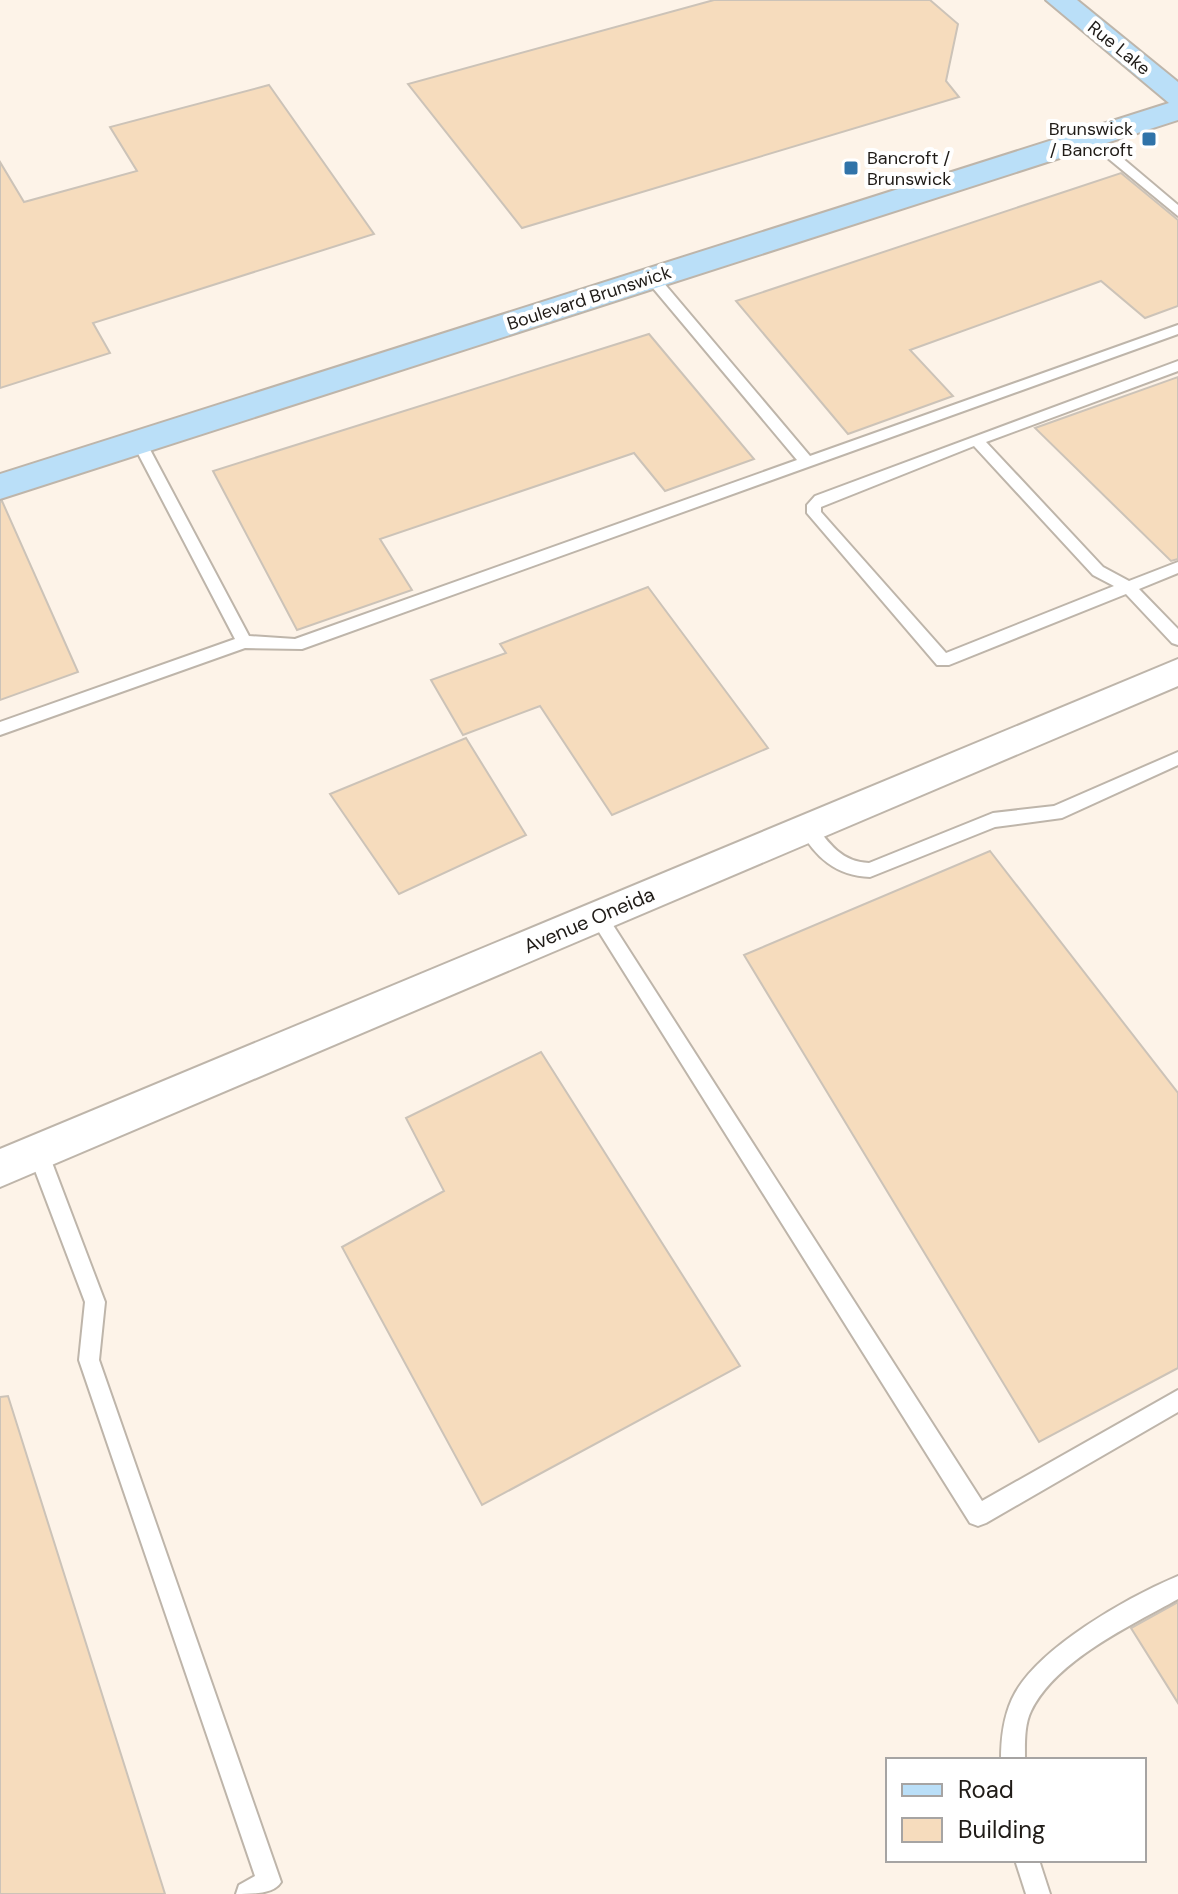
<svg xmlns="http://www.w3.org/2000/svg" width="1178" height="1894" viewBox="0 0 1178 1894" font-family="'DM Sans',sans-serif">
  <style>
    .building { fill: #f6dcbd; stroke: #ccc3b8; stroke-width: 2 }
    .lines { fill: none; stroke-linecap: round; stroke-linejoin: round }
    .lane-casing { stroke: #beb5aa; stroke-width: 4 }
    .street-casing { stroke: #beb5aa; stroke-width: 4 }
    .secondary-casing { stroke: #beb5aa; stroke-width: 4 }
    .lane { fill: #fff; fill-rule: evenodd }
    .street { fill: #fff; fill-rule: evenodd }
    .secondary { fill: #badff8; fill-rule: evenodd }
    .poi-dot { fill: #3073a9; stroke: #fff; stroke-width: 3 }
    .labels { text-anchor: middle; stroke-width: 8; stroke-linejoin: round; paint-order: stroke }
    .far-street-label { font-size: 18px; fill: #201c18; stroke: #fff }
    .far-poi-label { font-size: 18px; fill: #201c18; stroke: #fff; text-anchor: end }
    .street-label { font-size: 20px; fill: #201c18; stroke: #fff }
  </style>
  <rect width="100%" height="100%" fill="#fdf3e8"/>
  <!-- building -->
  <g class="building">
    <path d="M714,0H930L958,24L946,81L959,97L522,228L408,84Z"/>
    <path d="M269,85L374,234L93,323L110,353L0,388V162L24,202L137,171L110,127Z"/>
    <path d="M1121,173L1178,220V306L1145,318L1101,281L910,350L953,396L848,434L736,301Z"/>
    <path d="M649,334L754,459L665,491L634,453L380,539L412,590L297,630L213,471Z"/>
    <path d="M1178,377V559L1171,561L1035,428Z"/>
    <path d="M2,501L78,672L0,700V502Z"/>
    <path d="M648,587L768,748L612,815L540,706L463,735L431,680L506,653L500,644Z"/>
    <path d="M466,738L526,835L399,894L330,794Z"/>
    <path d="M990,851L1178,1093V1368L1039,1442L744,955Z"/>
    <path d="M541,1052L740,1366L482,1505L342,1247L444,1191L406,1118Z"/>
    <path d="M8,1396L165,1894H0V1397Z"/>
    <path d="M1178,1602V1703L1131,1628Z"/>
  </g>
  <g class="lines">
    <defs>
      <g id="lane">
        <path d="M1087,135H1095L1178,205V216L1087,141Z"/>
        <path d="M652,274L657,275L810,456L1178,325V334L302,649L245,648L0,735V722L235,639L132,442L134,439H144L146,442L249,636L295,639L797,460L647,281V275Z"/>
        <path d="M1178,361V371L986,442L1103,567L1129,581L1178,562V573L1139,589L1178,629V645L1172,643L1126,594L949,665H937L807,513V505L815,496ZM974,446L1093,575L1114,586L946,653L821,512V507Z"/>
        <path d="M1178,752V765L1062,818L995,827L870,877C836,876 815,857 799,828L808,821L814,823C829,844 842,862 869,863L993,813L1054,806Z"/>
        <path d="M598,909L604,911L982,1501L1178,1390V1412L986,1523L978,1526L970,1523L592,921L589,916L592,911Z"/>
        <path d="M38,1143L45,1146L48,1152L105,1302L99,1360L281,1882C274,1894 253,1894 236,1894L239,1885L255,1876L79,1360L85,1302L28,1152L31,1146Z"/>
        <path d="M1178,1576V1599C1130,1626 1056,1660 1031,1711C1024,1725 1025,1745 1025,1760H1001C1001,1739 1003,1719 1012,1699C1035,1649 1128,1597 1178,1576Z"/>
        <path d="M1015,1860H1039L1050,1894H1026Z"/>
      </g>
      <path id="street" d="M1178,659V686L0,1187V1149Z"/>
      <path id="secondary" d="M1046,0H1077L1178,82V120L0,499V474L1169,103Z"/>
    </defs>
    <!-- lane casing -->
    <use href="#lane" class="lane-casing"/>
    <!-- street casing -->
    <use href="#street" class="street-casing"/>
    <!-- secondary casing -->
    <use href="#secondary" class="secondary-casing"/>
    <!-- lane -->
    <use href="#lane" class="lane"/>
    <!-- street -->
    <use href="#street" class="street"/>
    <!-- secondary -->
    <use href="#secondary" class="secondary"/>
  </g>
  <!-- markers -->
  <g class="poi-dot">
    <rect x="1141" y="131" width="16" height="16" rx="4"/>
    <rect x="843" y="160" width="16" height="16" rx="4"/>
  </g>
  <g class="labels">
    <!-- far-street labels -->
    <g class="far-street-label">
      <text transform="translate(1119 48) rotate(39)" y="6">Rue Lake</text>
      <text transform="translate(589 298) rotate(-18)" y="6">Boulevard Brunswick</text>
    </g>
    <!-- far-poi labels -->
    <g class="far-poi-label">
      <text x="1133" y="135">Brunswick<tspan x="1133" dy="21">/ Bancroft</tspan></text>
      <text x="867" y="164" text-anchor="start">Bancroft /<tspan x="867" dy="21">Brunswick</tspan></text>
    </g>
    <!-- street labels -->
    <g class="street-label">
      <text transform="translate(589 920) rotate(-23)" y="7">Avenue Oneida</text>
    </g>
  </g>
  <!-- legend -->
  <rect x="886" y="1758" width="260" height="104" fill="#ffffff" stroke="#a6a4a3" stroke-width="2"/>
  <rect x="902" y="1784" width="40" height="12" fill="#badff8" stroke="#a6a4a3" stroke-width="2"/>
  <text x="958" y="1798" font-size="24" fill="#201c18">Road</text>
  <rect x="902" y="1818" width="40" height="24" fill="#f6dcbd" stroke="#a6a4a3" stroke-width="2"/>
  <text x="958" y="1838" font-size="24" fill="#201c18">Building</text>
</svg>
